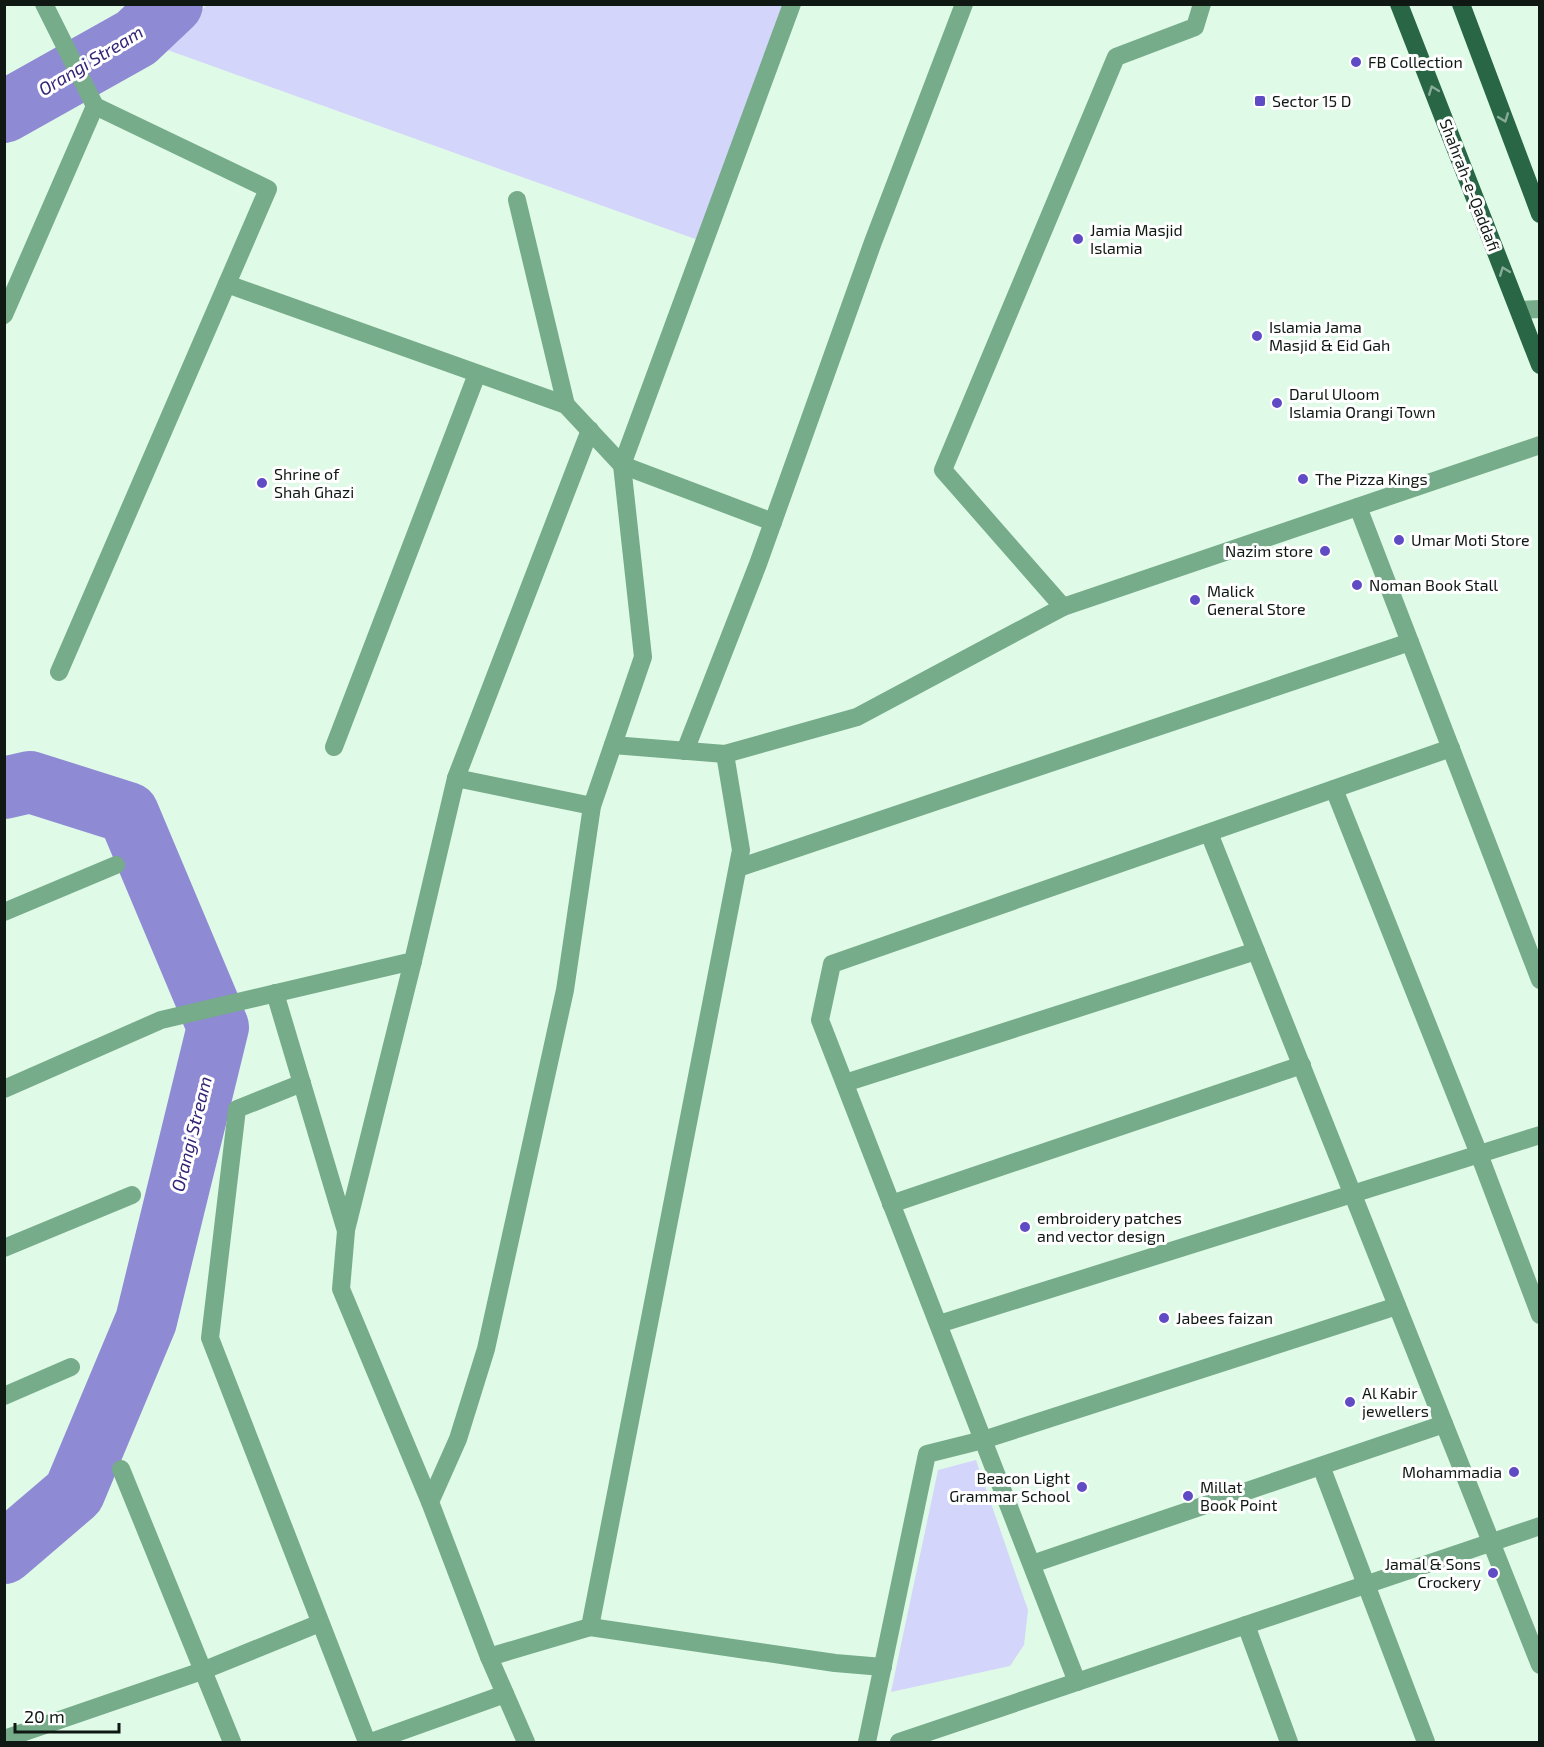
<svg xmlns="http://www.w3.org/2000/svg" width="1544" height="1747" viewBox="0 0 1544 1747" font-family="'Exo 2',sans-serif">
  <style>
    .green { fill: #d4d5fa }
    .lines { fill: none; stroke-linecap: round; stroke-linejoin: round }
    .river { stroke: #8e8ad3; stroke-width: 62 }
    .minor { stroke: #76ac8a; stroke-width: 18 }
    .major { stroke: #296645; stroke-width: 18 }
    .oneway { stroke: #89ab99 }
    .poi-dot { fill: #5f4cc4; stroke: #fff; stroke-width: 2 }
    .labels { text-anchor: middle; stroke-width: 6; stroke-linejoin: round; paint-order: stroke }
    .poi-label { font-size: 16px; fill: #0f1813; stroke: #fff; text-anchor: start }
    .street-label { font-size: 16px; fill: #0f1813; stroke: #fff }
    .water-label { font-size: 18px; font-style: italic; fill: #342478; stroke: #fff }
  </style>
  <rect width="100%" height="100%" fill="#e0fae8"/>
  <!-- green -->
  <g class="green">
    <path d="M207,5H783L698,240L162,48Z"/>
    <path d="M976,1460L1028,1610L1024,1645L1010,1666L891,1692L938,1470Z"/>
  </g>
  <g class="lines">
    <!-- river -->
    <g class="river">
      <path d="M4,112L136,38L172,4"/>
      <path d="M4,788L30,782L128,813L218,1027L146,1321L74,1493L4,1553"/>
    </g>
    <!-- minor -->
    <g class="minor">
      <path d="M44,4L95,106L268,189L59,672"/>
      <path d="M517,200L566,405"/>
      <path d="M227,284L566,405L622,465L773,522"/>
      <path d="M1519,310L1540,309"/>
      <path d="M4,315L95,106"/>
      <path d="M1358,507L1540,980"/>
      <path d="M1063,607L943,470L1116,57L1195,27L1202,4"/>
      <path d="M613,745L725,754L857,717L1063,607L1540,445"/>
      <path d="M334,747L477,374"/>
      <path d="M685,751L758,564L873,242L964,4"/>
      <path d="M456,778L590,430"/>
      <path d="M1334,789L1479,1154L1540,1315"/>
      <path d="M1209,833L1540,1665"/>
      <path d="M738,868L1410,642"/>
      <path d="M4,912L116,865"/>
      <path d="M275,993L346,1231L341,1289L430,1502"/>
      <path d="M302,1083L237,1109L210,1338L367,1742"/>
      <path d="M845,1083L1256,951"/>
      <path d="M4,1089L161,1020L413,961L456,778L592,806"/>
      <path d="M891,1204L1302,1065"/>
      <path d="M346,1230L413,961"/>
      <path d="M4,1248L132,1195"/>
      <path d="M939,1324L1540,1135"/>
      <path d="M4,1396L71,1367"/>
      <path d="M1321,1466L1426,1742"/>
      <path d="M121,1469L232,1742"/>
      <path d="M1032,1564L1444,1424"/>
      <path d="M1246,1625L1289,1742"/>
      <path d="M590,1627L835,1663L883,1667"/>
      <path d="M489,1657L590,1627L741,850L725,754"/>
      <path d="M1077,1682L820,1020L832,964L1451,748"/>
      <path d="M4,1739L202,1671L320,1623"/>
      <path d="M371,1742L505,1694"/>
      <path d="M526,1742L489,1657L430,1502L458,1439L486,1349L565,990L592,806L643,657L622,465L792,4"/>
      <path d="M867,1742L927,1454L983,1440L1397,1306"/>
      <path d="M899,1742L1540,1526"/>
    </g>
    <!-- major -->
    <g class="major">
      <path d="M1399,4L1540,365"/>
      <path d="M1461,4L1540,214"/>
    </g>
  </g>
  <!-- one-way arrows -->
  <defs><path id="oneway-chevron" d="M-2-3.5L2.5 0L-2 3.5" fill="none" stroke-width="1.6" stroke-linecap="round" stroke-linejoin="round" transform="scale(1.5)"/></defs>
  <g class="oneway">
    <use href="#oneway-chevron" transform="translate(1433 90) rotate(-111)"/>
    <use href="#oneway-chevron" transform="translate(1504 118) rotate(69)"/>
    <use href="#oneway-chevron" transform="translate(1504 271) rotate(-111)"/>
  </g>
  <!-- markers -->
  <g class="poi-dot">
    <circle cx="1356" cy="62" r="6"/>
    <rect x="1254" y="95" width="12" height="12" rx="3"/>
    <circle cx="1078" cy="239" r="6"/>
    <circle cx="1257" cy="336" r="6"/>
    <circle cx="1277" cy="403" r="6"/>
    <circle cx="1303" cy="479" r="6"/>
    <circle cx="262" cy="483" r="6"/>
    <circle cx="1399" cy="540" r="6"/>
    <circle cx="1325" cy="551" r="6"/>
    <circle cx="1357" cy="585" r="6"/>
    <circle cx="1195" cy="600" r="6"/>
    <circle cx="1025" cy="1227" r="6"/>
    <circle cx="1164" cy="1318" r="6"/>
    <circle cx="1350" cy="1402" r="6"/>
    <circle cx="1514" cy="1472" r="6"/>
    <circle cx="1082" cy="1487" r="6"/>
    <circle cx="1188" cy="1496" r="6"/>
    <circle cx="1493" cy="1573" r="6"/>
  </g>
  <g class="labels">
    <!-- poi labels -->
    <g class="poi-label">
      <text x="1368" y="68">FB Collection</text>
      <text x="1272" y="107">Sector 15 D</text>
      <text x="1090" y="236">Jamia Masjid<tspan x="1090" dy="18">Islamia</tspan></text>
      <text x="1269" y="333">Islamia Jama<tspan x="1269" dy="18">Masjid &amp; Eid Gah</tspan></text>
      <text x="1289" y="400">Darul Uloom<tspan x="1289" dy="18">Islamia Orangi Town</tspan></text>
      <text x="274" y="480">Shrine of<tspan x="274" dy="18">Shah Ghazi</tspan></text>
      <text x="1315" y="485">The Pizza Kings</text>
      <text x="1411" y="546">Umar Moti Store</text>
      <text x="1313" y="557" text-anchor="end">Nazim store</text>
      <text x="1369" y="591">Noman Book Stall</text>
      <text x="1207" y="597">Malick<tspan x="1207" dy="18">General Store</tspan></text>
      <text x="1037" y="1224">embroidery patches<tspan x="1037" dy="18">and vector design</tspan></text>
      <text x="1176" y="1324">Jabees faizan</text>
      <text x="1362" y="1399">Al Kabir<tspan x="1362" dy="18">jewellers</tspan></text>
      <text x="1502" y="1478" text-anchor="end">Mohammadia</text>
      <text x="1070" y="1484" text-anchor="end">Beacon Light<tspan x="1070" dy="18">Grammar School</tspan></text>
      <text x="1200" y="1493">Millat<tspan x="1200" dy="18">Book Point</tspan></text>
      <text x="1481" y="1570" text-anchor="end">Jamal &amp; Sons<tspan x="1481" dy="18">Crockery</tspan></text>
    </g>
    <!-- street labels -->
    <g class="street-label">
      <text transform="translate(1470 185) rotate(69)" y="6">Shahrah-e-Qaddafi</text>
    </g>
    <!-- water labels -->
    <g class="water-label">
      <text transform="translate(91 61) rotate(-31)" y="6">Orangi Stream</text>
      <text transform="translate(192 1134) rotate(-76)" y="6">Orangi Stream</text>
    </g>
  </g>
  <!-- border -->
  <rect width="1544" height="1747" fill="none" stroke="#0f1813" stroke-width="12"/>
  <!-- scale -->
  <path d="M15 1723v9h104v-9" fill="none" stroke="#0f1813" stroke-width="3"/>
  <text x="24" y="1723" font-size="18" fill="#0f1813" stroke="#ffffff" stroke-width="4.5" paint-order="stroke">20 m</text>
</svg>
